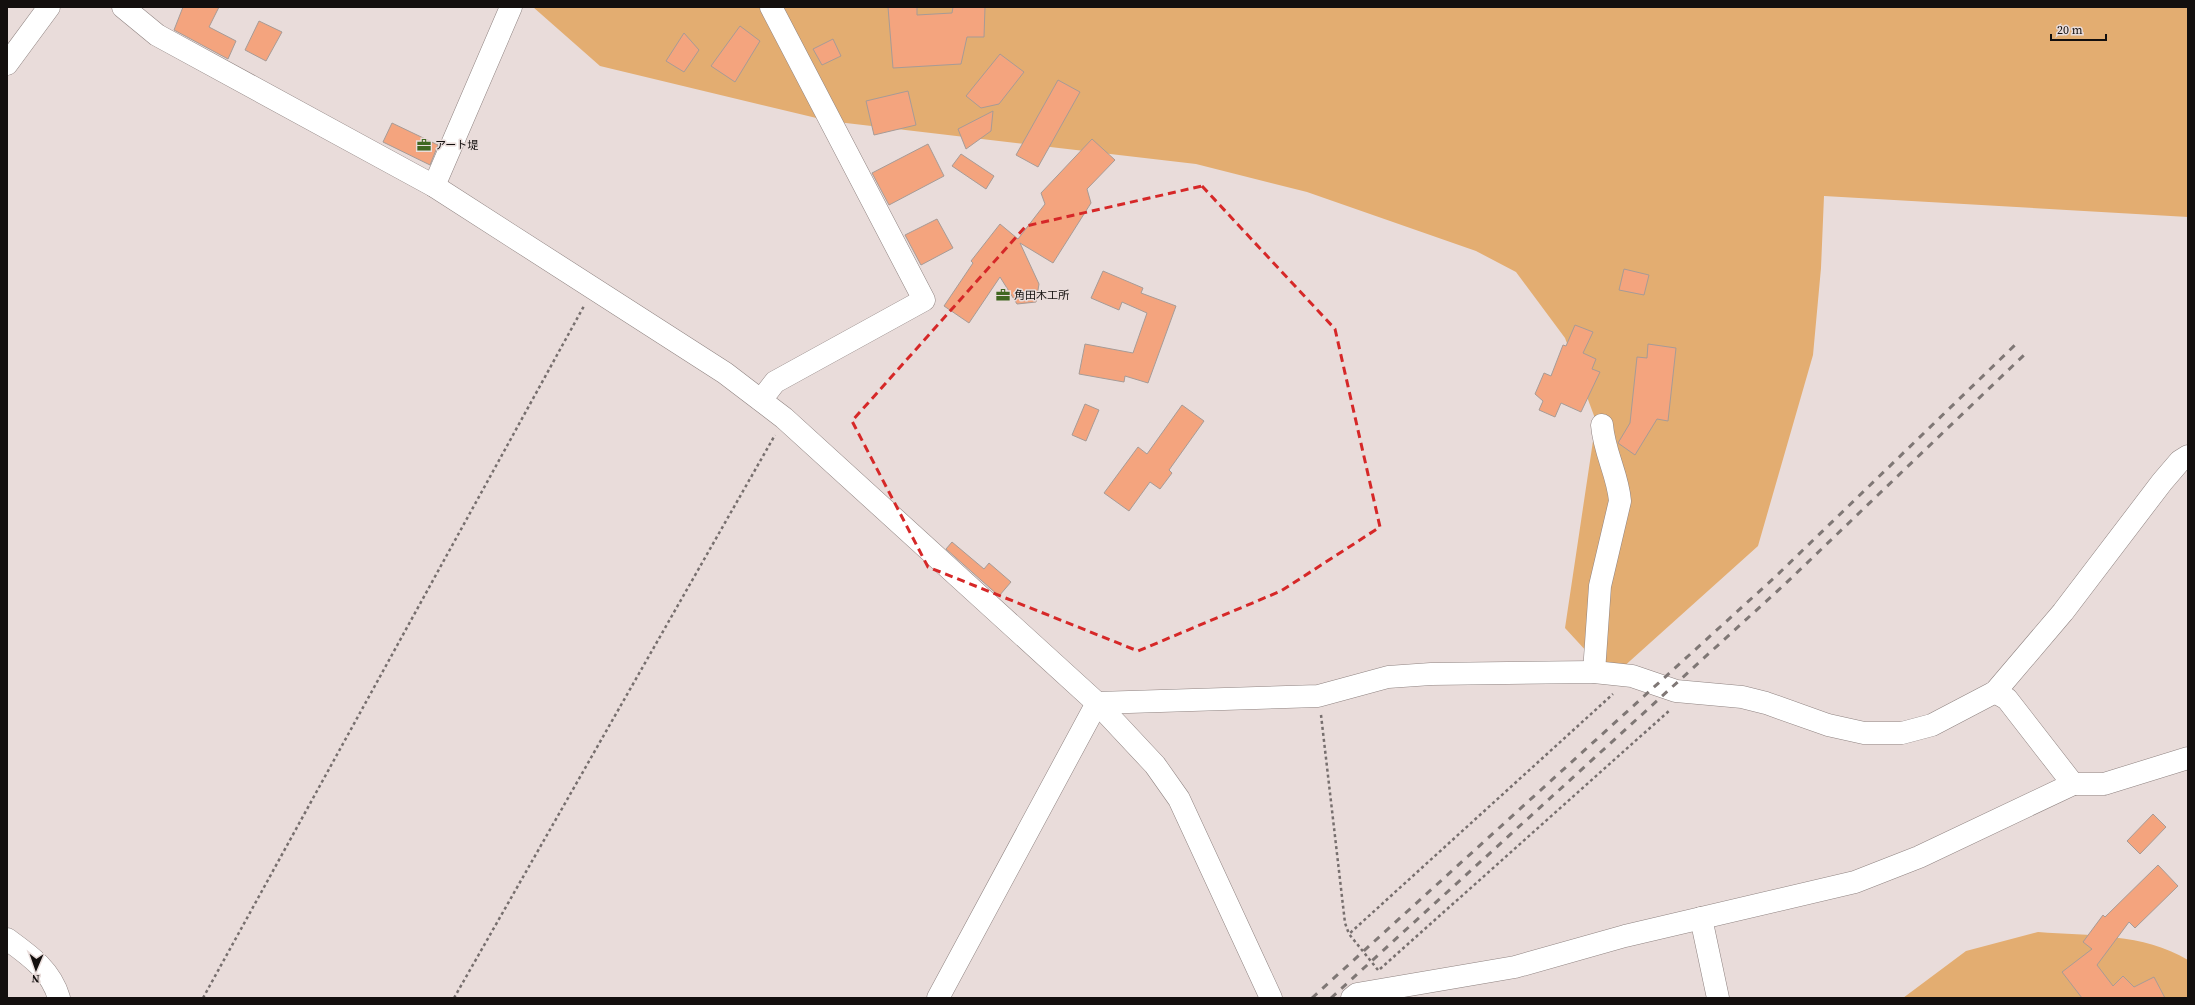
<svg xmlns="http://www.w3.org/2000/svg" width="2195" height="1005" viewBox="0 0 2195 1005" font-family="'Source Serif 4','Noto Sans JP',serif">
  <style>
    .green { fill: #e3ad71 }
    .building { fill: #f4a47e; stroke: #a79b96 }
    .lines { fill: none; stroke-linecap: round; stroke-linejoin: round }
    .minor-casing { stroke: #8f8381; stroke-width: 23 }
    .path { stroke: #776f6e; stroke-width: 2.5; stroke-dasharray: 3 3; stroke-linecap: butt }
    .minor { stroke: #fff; stroke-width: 22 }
    .rail { stroke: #7f7775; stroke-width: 3; stroke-dasharray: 7 7; stroke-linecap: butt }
    .marked { fill: none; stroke: #d62828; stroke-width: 3; stroke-dasharray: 8 5; stroke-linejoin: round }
    .labels { text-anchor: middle; stroke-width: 3; stroke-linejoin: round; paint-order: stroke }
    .poi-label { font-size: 11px; fill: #130f0e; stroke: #e9dcda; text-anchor: start }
  </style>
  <rect width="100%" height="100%" fill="#e9dcda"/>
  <!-- green -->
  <g class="green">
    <path d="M533,7H2188V217L1824,196L1821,268L1813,355L1758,546L1611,678L1565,628L1596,421L1565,338L1516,272L1476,251L1307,192L1196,164L829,121L600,66Z"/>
    <path d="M2038,932C2089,936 2143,933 2188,960V998H1903L1966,951Z"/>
  </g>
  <!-- building -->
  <g class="building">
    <path d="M183,7H219L209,27L236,41L228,59L174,30Z"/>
    <path d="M888,7H917V15L952,13L953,7H985L984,37H967L961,64L893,68Z"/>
    <path d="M259,21L282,32L266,61L245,50Z"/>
    <path d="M740,26L760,41L735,82L711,66Z"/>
    <path d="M684,33L699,50L684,72L666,61Z"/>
    <path d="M833,39L841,56L822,65L813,49Z"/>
    <path d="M1000,54L1024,72L999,104L981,108L966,96Z"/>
    <path d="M1058,80L1080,92L1038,167L1016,155Z"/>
    <path d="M908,91L916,125L874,135L866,101Z"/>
    <path d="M993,111L991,131L966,149L958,129Z"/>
    <path d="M392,123L438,145L430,165L383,142Z"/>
    <path d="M1092,139L1115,160L1087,189L1091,203L1053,263L1020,243L1039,284L1036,302L1017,304L1000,277L969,323L944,306L973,263L971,261L1000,224L1018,239L1045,204L1041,193Z"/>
    <path d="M928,144L944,176L889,205L872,173Z"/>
    <path d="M961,154L994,176L986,189L952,166Z"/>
    <path d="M937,219L953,248L921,265L905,235Z"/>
    <path d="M1624,269L1649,275L1644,295L1619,290Z"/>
    <path d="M1103,271L1143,288L1141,293L1176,306L1148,383L1125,376L1124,382L1079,374L1085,344L1133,353L1147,313L1122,302L1119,310L1091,298Z"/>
    <path d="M1575,325L1593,332L1583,353L1596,359L1592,369L1600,372L1581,412L1561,403L1555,417L1539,410L1543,401L1535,394L1544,373L1551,376L1563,345L1566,346Z"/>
    <path d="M1648,344L1676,348L1668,421L1657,419L1635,455L1618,443L1630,423L1637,357L1647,358Z"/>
    <path d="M1085,404L1099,410L1086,441L1072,435Z"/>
    <path d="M1182,405L1204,421L1169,470L1172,473L1160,489L1150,482L1129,511L1104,493L1138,447L1147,454Z"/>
    <path d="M952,542L984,569L989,563L1011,582L999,596L946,549Z"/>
    <path d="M2153,814L2166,827L2140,854L2127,841Z"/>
    <path d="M2158,865L2178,886L2135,928L2129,922L2097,965L2113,986L2123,976L2134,987L2154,977L2165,998H2082L2062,972L2092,949L2083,942L2103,915L2105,917Z"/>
  </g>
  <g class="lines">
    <defs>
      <g id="minor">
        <path d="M123,7L157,35L434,186L725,373L784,418L1097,703L1155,765L1179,799L1271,998"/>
        <path d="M7,64L49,7"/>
        <path d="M434,186L511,7"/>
        <path d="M761,400L775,382L924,300L771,7"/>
        <path d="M1594,672L1600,586L1620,501C1618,475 1604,452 1602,425"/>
        <path d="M1995,692L2007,699L2073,784H2104L2188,758"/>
        <path d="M1701,918L1718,998"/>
        <path d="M7,939C29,955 51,970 59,998"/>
        <path d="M938,998L1097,703L1318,696L1388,677L1431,674L1594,672L1632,676L1676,691L1742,697L1766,703L1828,725L1864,733H1902L1932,725L1995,692L2063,612L2162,482L2180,461L2188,456"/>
        <path d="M1352,998L1357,994L1515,967L1625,936L1855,882L1919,857L2073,784"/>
      </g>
    </defs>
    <!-- minor casing -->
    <use href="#minor" class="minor-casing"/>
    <!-- path -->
    <g class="path">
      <path d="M1321,715L1345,923L1349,934"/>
      <path d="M1380,969L1670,710"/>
      <path d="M1378,970L1349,934L1613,694"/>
      <path d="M203,998L584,306"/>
      <path d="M454,998L775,435"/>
    </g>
    <!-- minor -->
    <use href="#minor" class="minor"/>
    <!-- rail -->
    <g class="rail">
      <path d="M1312,998L1774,578L2015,345"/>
      <path d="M1331,998L1784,585L2024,355"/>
    </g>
  </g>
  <!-- marked area -->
  <path class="marked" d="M1202,186L1335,329L1380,527L1281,591L1138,651L928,567L852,421L1026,226Z"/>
  <!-- icons -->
  <defs>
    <symbol id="office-bare" viewBox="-9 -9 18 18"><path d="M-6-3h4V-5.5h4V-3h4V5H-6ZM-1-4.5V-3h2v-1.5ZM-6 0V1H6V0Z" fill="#406721" stroke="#e9dcda" stroke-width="2.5" paint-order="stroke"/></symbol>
  </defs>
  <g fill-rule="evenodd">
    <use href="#office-bare" x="414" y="135" width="20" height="20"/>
    <use href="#office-bare" x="993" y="285" width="20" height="20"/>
  </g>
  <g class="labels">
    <!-- poi labels -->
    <g class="poi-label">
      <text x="435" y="149">アート堤</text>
      <text x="1014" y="299">角田木工所</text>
    </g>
  </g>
  <!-- border -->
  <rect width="2195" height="1005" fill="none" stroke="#130f0e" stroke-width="16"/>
  <!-- north arrow -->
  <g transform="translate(36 969) rotate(182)" stroke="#e9dcda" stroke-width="3" paint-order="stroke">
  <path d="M0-3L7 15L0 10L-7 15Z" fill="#130f0e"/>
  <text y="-6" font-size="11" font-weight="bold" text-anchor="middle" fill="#130f0e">N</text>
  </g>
  <!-- scale -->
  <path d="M2051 34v6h55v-6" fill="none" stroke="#130f0e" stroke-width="2"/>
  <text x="2057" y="34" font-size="12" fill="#130f0e" stroke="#e9dcda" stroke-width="3" paint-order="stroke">20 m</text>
</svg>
